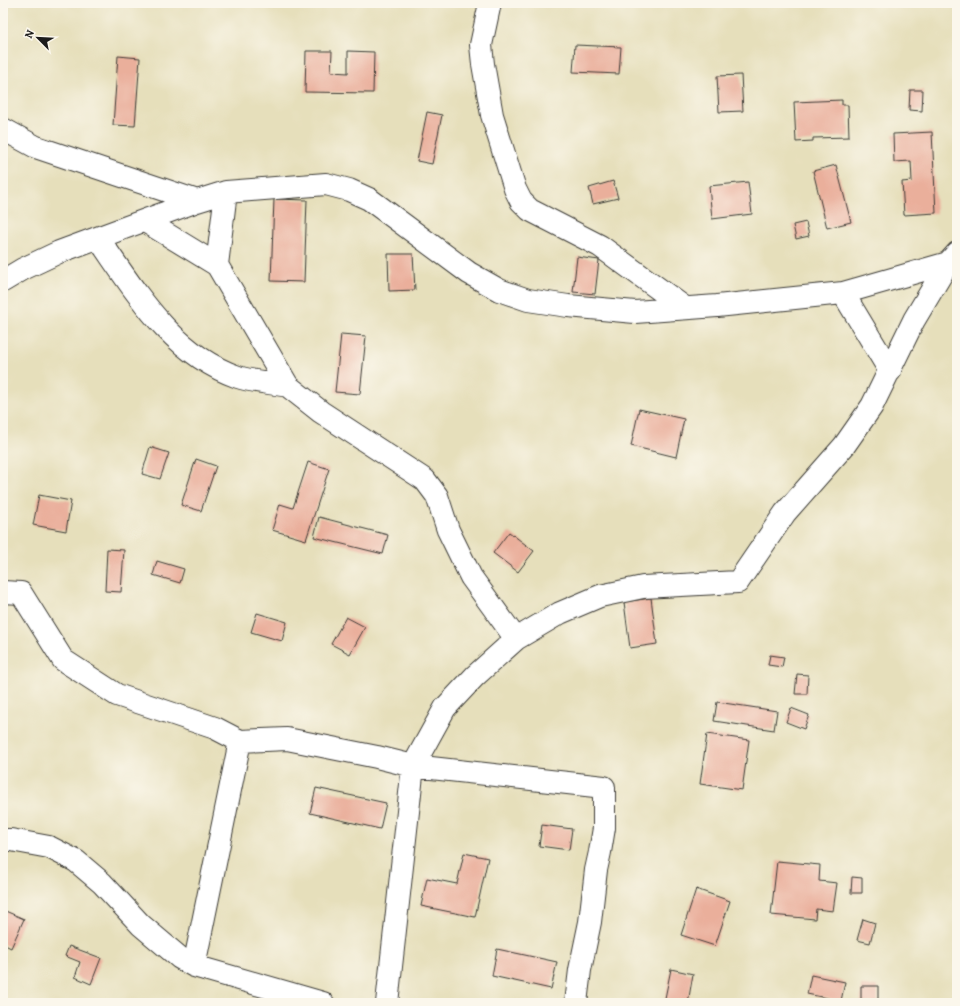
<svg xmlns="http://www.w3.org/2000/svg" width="960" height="1006" viewBox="0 0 960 1006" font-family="Alegreya,serif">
  <rect width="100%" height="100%" fill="#fbf7ec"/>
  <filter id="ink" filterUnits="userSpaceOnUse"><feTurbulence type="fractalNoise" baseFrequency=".025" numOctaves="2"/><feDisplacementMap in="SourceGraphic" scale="8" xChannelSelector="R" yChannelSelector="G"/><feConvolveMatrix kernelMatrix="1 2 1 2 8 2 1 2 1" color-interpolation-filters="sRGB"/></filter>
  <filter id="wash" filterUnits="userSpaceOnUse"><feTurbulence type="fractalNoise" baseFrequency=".012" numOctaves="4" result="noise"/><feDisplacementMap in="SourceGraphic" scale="16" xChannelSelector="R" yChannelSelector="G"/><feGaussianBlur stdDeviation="0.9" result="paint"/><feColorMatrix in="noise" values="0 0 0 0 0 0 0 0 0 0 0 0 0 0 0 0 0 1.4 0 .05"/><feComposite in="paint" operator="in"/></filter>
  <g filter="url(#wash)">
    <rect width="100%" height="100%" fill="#e6dfbb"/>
    <g id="blocks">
      <path fill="#eaaf9b" d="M575,45L621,47L619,74L573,72Z
        M306,51H332L331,72L348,73V51L374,52L373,93L305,92Z
        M118,56L140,58L135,126L113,125Z
        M741,75L743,111L719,112L717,76Z
        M910,90H923L922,111L909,110Z
        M842,100V105H848L849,137L813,138V141L796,142L794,102Z
        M427,112L442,115L432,164L417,161Z
        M932,132L936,213L904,215L902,182L912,181L911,161L894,162L893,134Z
        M836,165L851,222L827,228L813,171Z
        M613,181L618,198L593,204L589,188Z
        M748,182L752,214L712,219L709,186Z
        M274,199L307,200L304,282L271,281Z
        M806,222L809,236L796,239L793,225Z
        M388,254H413L415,290L389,291Z
        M577,257L599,260L595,294L573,292Z
        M341,334L366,336L360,394L335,392Z
        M639,409L684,419L676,457L631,446Z
        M955,433H957V448H956Z
        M150,447L169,453L160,479L142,474Z
        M196,459L216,466L201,511L181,505Z
        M308,462L329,469L306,540L272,530L280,504L293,508Z
        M39,495L71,501L66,531L33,525Z
        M319,517L388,535L383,554L314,537Z
        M509,532L534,551L518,572L493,553Z
        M107,549L124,550L121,592L105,591Z
        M157,561L184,569L180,583L153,575Z
        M651,598L657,644L630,648L624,602Z
        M257,613L287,622L282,641L251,632Z
        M346,617L365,627L350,654L331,644Z
        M770,655L784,657L782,667L768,665Z
        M797,674L808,675L807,694H795Z
        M717,702L777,711L774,730L714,721Z
        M791,708L809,715L804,729L786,722Z
        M707,734L749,740L742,790L700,784Z
        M316,788L386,803L380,829L310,813Z
        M542,825L572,829L569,850L539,846Z
        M464,853L488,858L475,917L421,906L427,878L457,884Z
        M777,861L820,865L819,881L837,883L833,911L816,909L815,919L771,915Z
        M852,877L862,878V893H851Z
        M696,889L730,901L715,946L681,935Z
        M3,910L24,919L11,948L3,944Z
        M863,919L875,923L870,943L857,940Z
        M69,946L101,958L91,984L75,977L80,962L65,956Z
        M497,949L557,962L551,989L492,976Z
        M671,969L693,974L688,1003H664Z
        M811,975L845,982L841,1001L807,994Z
        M861,986H878V1003H861Z"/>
    </g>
  </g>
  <g filter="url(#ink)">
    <use href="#blocks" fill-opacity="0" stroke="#3a3934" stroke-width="1"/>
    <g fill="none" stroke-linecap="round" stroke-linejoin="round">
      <g stroke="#3a3934" stroke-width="24">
        <path id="minor" d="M490,3L481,45L483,64L492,115L515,189L521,201L530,210L600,246L685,308
          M3,129L36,147L197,201
          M145,221L217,265L288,386L321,412L425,480L437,496L448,530L471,577L516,639
          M98,238C136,292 172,354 238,377C253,382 273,383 288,386
          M217,265L226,192
          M3,281L23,269L59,252L197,201L226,192L326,184L349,190L369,199L469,273L499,290L528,300L568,306L635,312L717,306L843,293L948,263L956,262
          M843,293L890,371
          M3,592L21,593L63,660L117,695L215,728L240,741L287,739L377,757L413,766L604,787V828L600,852L596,870L590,922L580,970L576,1003
          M3,840H11L49,847L76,861L102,883L141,925L180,958L194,966L323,1003
          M194,966L240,741
          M387,1003L413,766L445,708L475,676L516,639L560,613L600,596L643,587L738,582L785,513L844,446L872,406L914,320L948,263L957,253"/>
      </g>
      <use href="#minor" stroke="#fff" stroke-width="22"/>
    </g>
  </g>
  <rect width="960" height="1006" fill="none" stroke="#fbf7ec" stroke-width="16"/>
  <g transform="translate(38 38) rotate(294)" stroke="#fbf7ec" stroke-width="3" paint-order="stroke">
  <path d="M0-3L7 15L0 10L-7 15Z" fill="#1c1c1c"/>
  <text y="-6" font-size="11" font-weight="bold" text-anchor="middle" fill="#1c1c1c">N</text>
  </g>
</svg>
